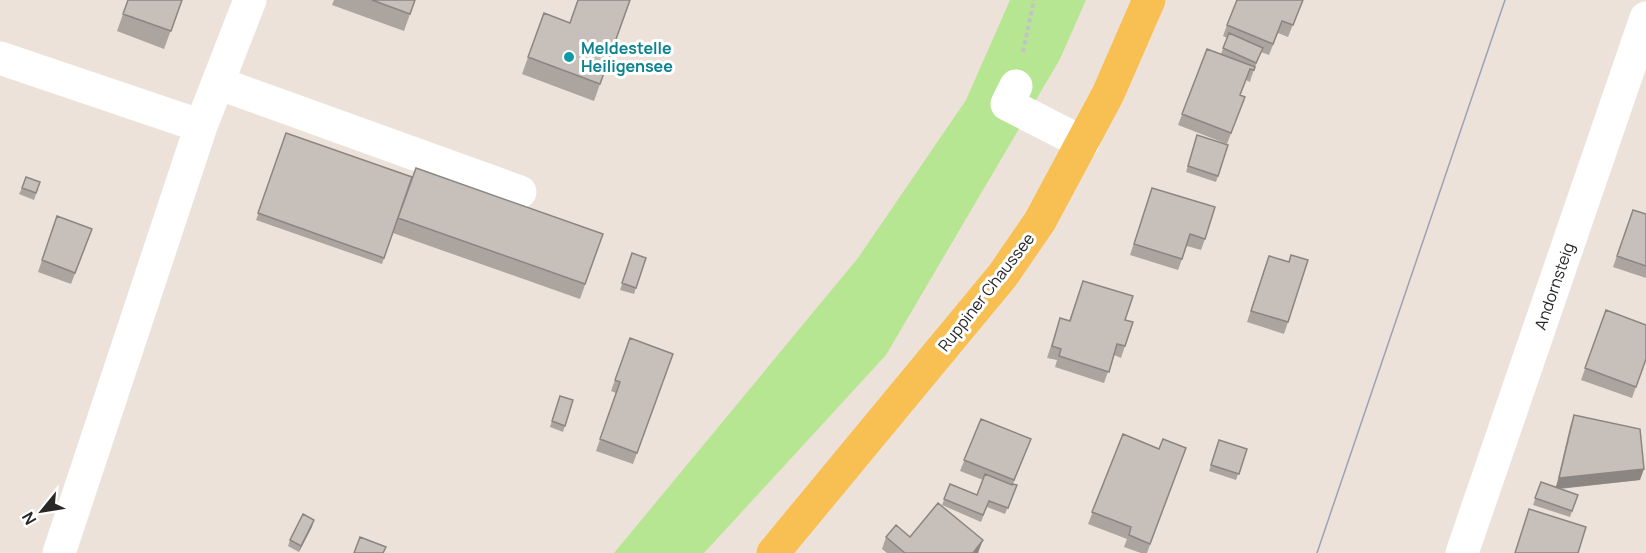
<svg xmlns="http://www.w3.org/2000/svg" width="1646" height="553" viewBox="0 0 1646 553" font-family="Manrope,sans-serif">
  <rect width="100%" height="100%" fill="#ece2d9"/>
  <path fill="#b7e692" d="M1010,0H1086L1060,59L886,355L704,553H614L858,258L966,100Z"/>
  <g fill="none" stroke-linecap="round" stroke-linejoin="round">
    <path stroke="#c3c3c3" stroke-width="4" stroke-dasharray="4.5 3" stroke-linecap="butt" d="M1023,52L1034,0"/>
    <path stroke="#fff" stroke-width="33" d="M0,58L201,126L250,0
      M218,83L520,192
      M1016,86L1007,104L1083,143
      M59,553L201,126
      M1462,553L1646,18"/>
    <path stroke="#f8bf52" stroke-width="33" d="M773,553L1003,275L1040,221L1108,94L1149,0"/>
    <path stroke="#9ca2b4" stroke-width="1.5" d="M1317,553L1505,0"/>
  </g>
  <path fill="#aba49f" d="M128,0H182L164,49L117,31Z
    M334,0H415L404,31L332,5Z
    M630,0L594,101L522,74L544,13L570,23Z
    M1303,0L1288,37L1278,33L1269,55L1261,52L1251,78L1250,82L1246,80L1240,95L1245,97L1227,144L1178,125L1207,49L1221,54L1227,38L1223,36L1227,25Z
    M286,133L412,177L603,234L580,299L393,233L382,264L256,220Z
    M1197,135L1228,145L1216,182L1186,172Z
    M40,182L34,200L19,194L22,188Z
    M1152,188L1205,239L1201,250L1187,246L1178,270L1130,255Z
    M1633,210L1646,214V278L1613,267Z
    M57,216L92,229L71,284L38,272Z
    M632,253L646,258L634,294L620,290Z
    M1265,267L1288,322L1284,334L1247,322Z
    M1083,281L1125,320V346L1121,358L1114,355L1104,383L1055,367L1057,360L1047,358L1060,318L1069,321Z
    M1606,310L1646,359L1632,398L1581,380Z
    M630,338L673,354L633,464L596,451L616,393L611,391Z
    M560,396L573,400L563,432L550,427Z
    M1574,415L1640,480L1560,489L1578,495L1570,517L1533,505L1541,482L1556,487L1570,427Z
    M981,419L1031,439L1013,484L1017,485L1005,514L987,507L981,522L942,505L950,484L977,495L983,480L960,471Z
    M1123,434L1159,449L1186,448L1147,553H1141L1124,547L1127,539L1088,524Z
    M1219,440L1247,449L1236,480L1209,471Z
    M314,520L299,552L288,546L290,540Z
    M886,537H910L979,552L978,553H887L882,549Z"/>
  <path fill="#8b8682" d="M1644,469L1640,480L1555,489L1559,478Z
    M314,520L312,527L299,552L301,546Z
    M983,540L978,553H973Z"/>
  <path fill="#c7bfb9" stroke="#8b8682" stroke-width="1.5" d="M128,0H182L171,31L123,14Z
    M372,0H415L410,14Z
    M578,0H630L600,84L528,57L544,13L570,23Z
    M1237,0H1303L1293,25L1282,21L1273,44L1227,25Z
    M1229,33L1263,48L1256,63L1223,48Z
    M1207,49L1255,67L1254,70L1250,69L1240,95L1245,97L1231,133L1182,114Z
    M286,133L412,177L384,258L258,213Z
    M1197,135L1228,145L1218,176L1188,166Z
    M416,168L603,234L585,284L398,218Z
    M26,177L40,182L36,193L22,188Z
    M1152,188L1215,207L1205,239L1190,234L1182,259L1134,244Z
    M1633,210L1646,214V266L1617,256Z
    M57,216L92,229L75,273L42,260Z
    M632,253L646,258L636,288L622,283Z
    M1291,255L1308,260L1288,322L1251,311L1269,256L1289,262Z
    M1083,281L1133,296L1125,320L1133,322L1125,346L1117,344L1109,372L1059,356L1061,349L1052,346L1060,318L1070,321Z
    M1606,310L1646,325V359L1636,387L1585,368Z
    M630,338L673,354L637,453L600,439L620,382L615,380Z
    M560,396L573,400L565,426L552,421Z
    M1574,415L1640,429L1644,469L1559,478Z
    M981,419L1031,439L1014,480L964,460Z
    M1123,434L1159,449L1163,439L1186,448L1150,544L1129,535L1131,527L1092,512Z
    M1219,440L1247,449L1239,474L1211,465Z
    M985,474L1012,485V484L1017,485L1008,508L989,501L983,515L944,499L950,484L977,495Z
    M1541,482L1578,495L1572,511L1535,498Z
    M938,503L983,540L973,553H905L886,537L896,525L910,537Z
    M1529,509L1586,527L1578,553H1515Z
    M303,514L314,520L301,546L290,540Z
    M360,537L386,547L383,553H354Z"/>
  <circle fill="#0f9aa8" stroke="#fff" stroke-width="2" cx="569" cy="57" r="6"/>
  <g text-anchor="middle" stroke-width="6" stroke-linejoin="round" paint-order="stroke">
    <g font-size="16" font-weight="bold" fill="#0d838f" stroke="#fff" text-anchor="start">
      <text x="581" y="54">Meldestelle<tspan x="581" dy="18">Heiligensee</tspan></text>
    </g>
    <g font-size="16" fill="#282828" stroke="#fff">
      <text transform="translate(1554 286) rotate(-71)" y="6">Andornsteig</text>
      <text transform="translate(986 292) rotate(-52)" y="6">Ruppiner Chaussee</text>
    </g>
  </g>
  <g transform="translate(42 511) rotate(240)" stroke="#ffffff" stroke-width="4.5" paint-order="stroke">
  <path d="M0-4.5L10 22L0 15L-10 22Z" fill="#282828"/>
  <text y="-9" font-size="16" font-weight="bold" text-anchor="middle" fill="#282828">N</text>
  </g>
</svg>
